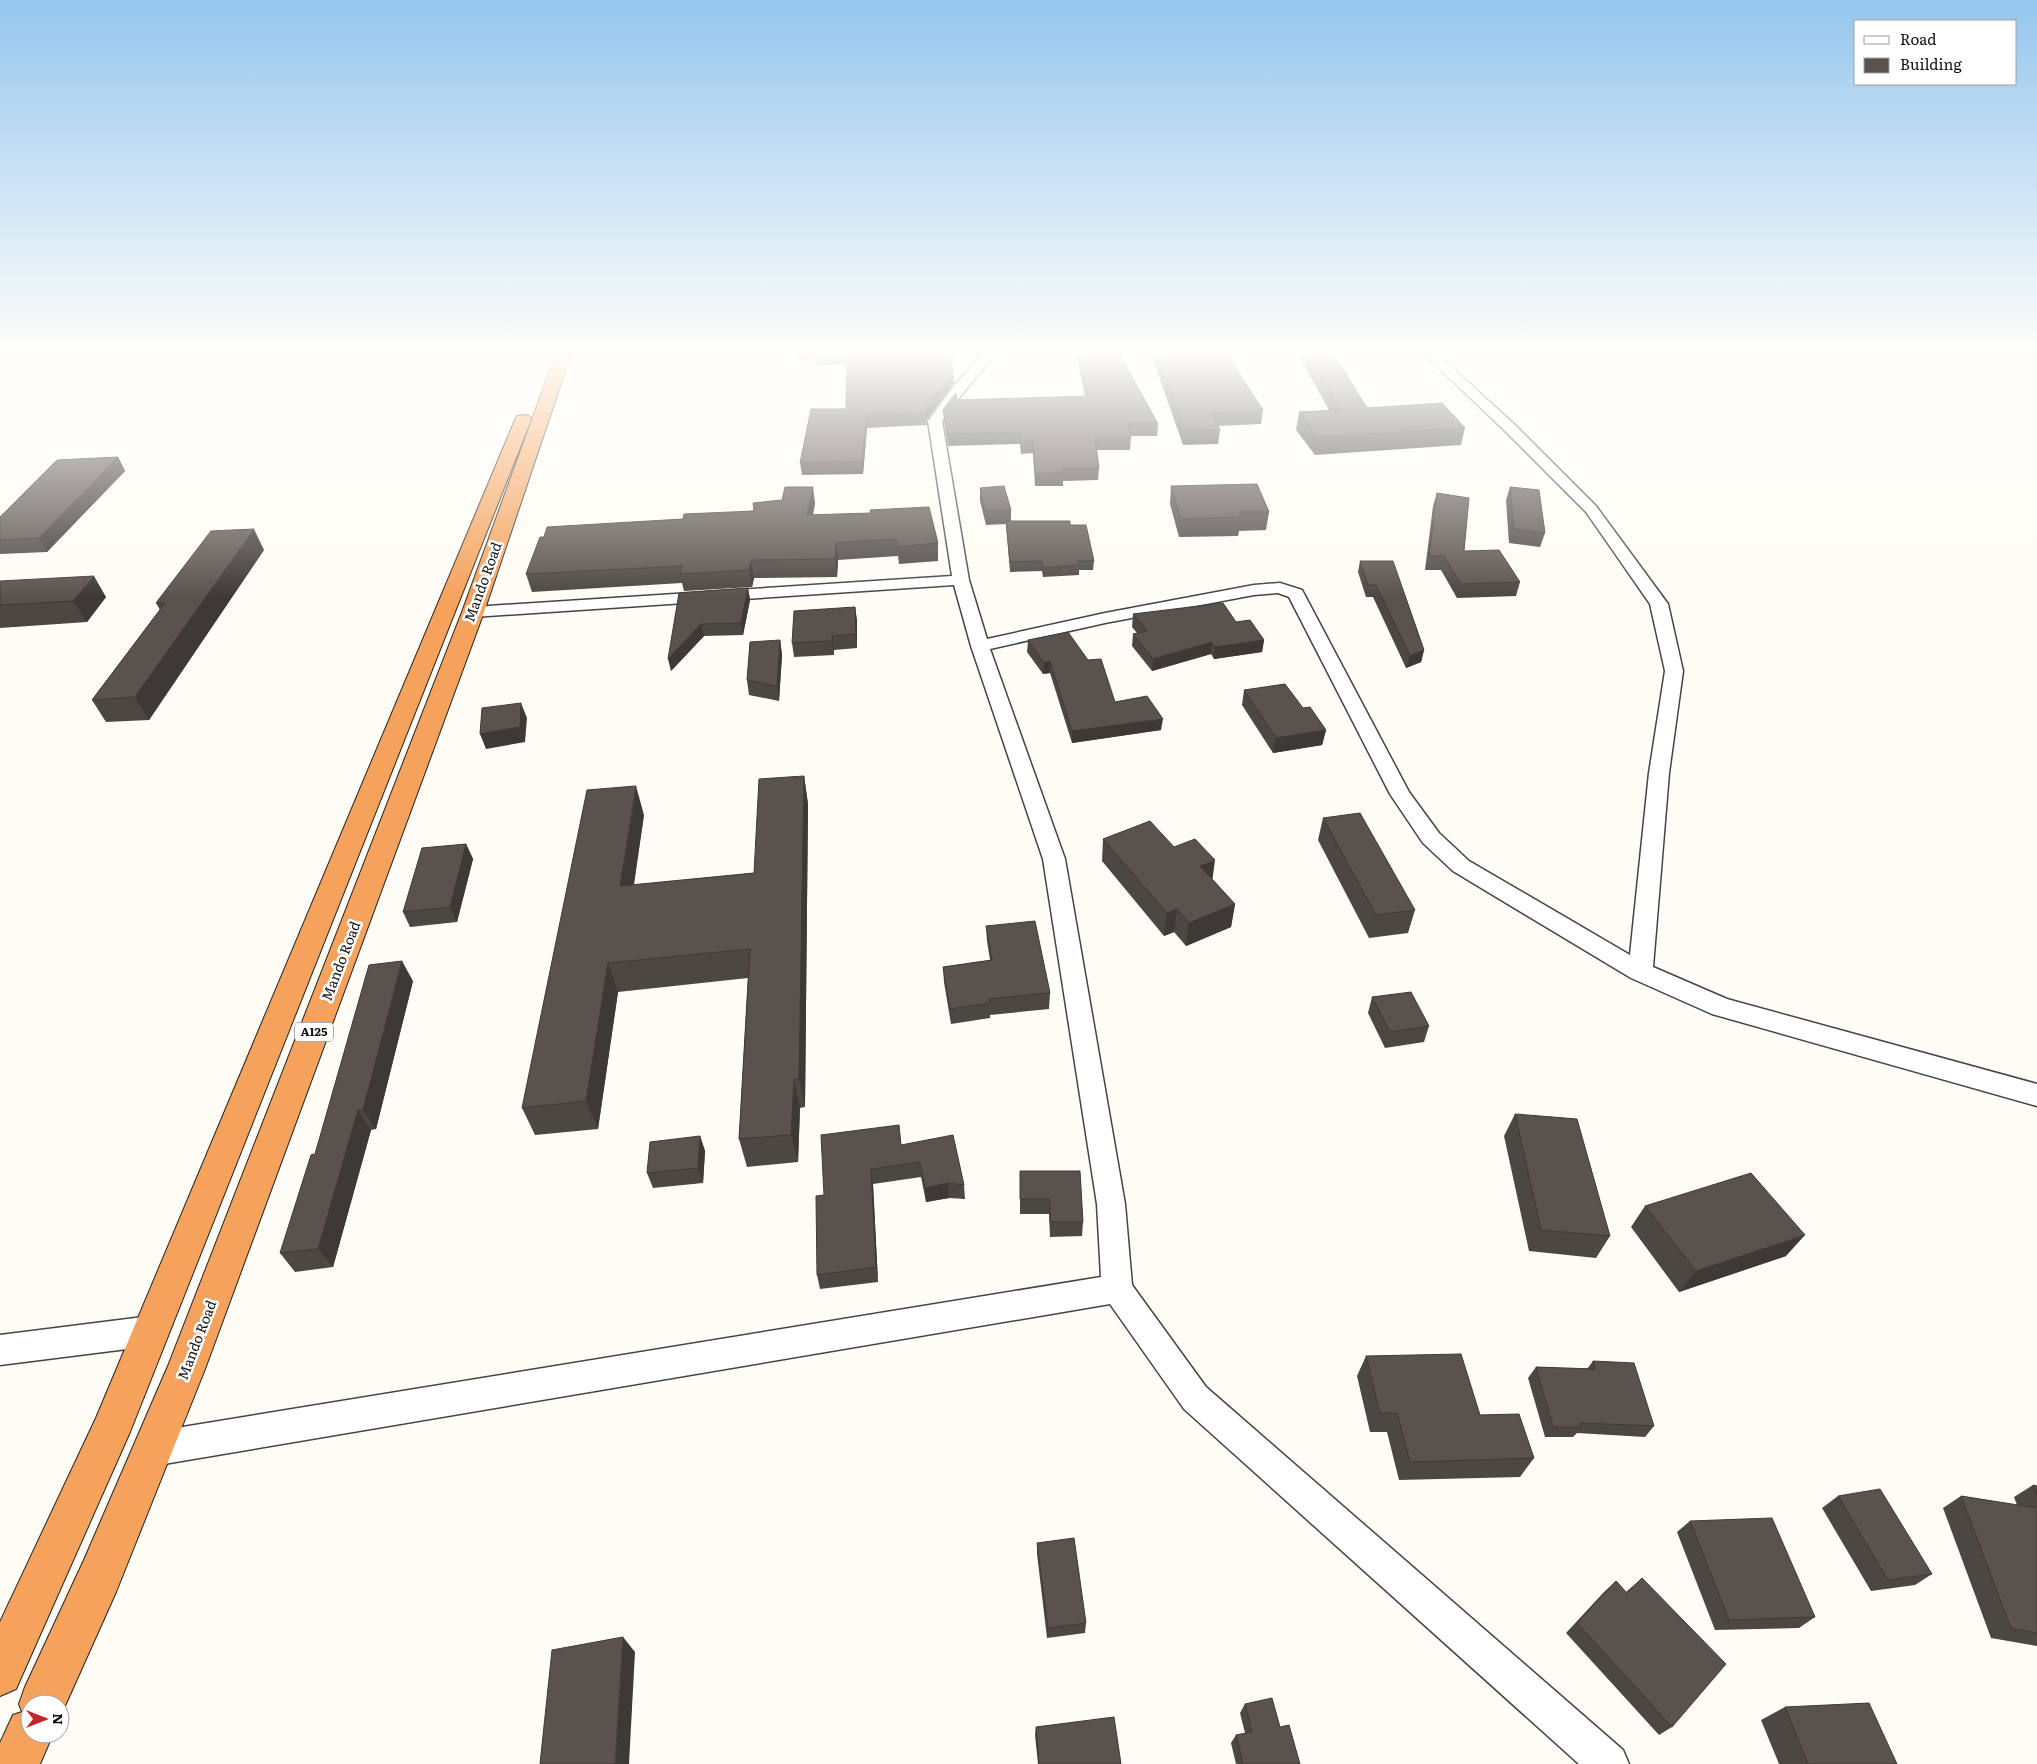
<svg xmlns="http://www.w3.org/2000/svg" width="2037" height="1764" viewBox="0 0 2037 1764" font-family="Literata,serif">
  <rect width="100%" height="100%" fill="#fffdf5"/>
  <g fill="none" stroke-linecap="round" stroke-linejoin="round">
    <g stroke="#444" stroke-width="3">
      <path id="street" d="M985,351H998L963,393L942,421L969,580L987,639L1105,613L1254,585L1280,583L1302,590L1409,792L1439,833L1469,861L1630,955L1649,773L1665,671L1650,604L1586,512L1504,430L1421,351H1434L1514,424L1596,506L1668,604L1683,671L1669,773L1653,967L1727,999L2037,1084V1106L1712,1014L1631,978L1453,871L1423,843L1390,794L1289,597L1278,593L1254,595L1105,623L990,649L1065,859L1125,1204L1132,1285L1206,1387L1623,1750L1629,1764H1579L1184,1409L1110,1304L152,1466L140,1461L135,1449L140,1437L152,1432L1101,1277L1097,1204L1043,859L971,646L954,585L473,617L467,616L464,612L467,608L473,607L952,576L928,421L953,387Z
        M151,1316L162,1320L167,1331L162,1342L151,1346L0,1365V1335Z"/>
    </g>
    <g stroke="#222" stroke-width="2">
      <path id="highway" d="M557,351H572L484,612L205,1369L116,1592L60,1717V1704H30V1734H53L40,1764H0V1743L13,1715L22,1712L19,1704L25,1687L84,1560L168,1366L462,612Z
        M523,415L529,416L531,420L130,1432L16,1689L0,1696V1622L96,1418L515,420L517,416Z"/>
    </g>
    <use href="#street" fill="#fff" fill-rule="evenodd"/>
    <use href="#highway" fill="#f5a25d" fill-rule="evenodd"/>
  </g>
  <path fill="#4d4742" d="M797,351H954V358H951L954,383L926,420L927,425L867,428L863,474L802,475L800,463L846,409L847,364L817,366V359L798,360Z
    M1007,351H1118L1158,424L1157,436H1131L1130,450H1096L1099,468L1098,480L1063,481V486H1035L1033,453L1021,454L1020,444L948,446L944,421L943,410L957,400L1085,396L1075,351L1008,354Z
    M1150,351H1229L1240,375L1263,410L1261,424L1218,426L1220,430L1218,444L1183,445Z
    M1296,351H1332L1367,408L1465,428L1461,445L1315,455L1296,430L1299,412L1329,410Z
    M118,457L125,471L47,552L0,554V517Z
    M1171,486L1269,512L1266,530L1239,531L1238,536L1179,537L1170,504Z
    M1510,487L1545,533L1540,547L1509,543L1506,500Z
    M980,488L1011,510V521L1070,525L1094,561L1093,570H1079V575L1043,577L1042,571L1010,572L1006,524L986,525L980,501Z
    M1437,493L1464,551L1520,582L1516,596L1457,598L1441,570H1425L1433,506Z
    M815,503L813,515L938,543V561L899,564L898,556L838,560L837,577L754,578L752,587L684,591L682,583L532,592L526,574L683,519Z
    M264,550L149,720L106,722L92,700L160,610L156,603Z
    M1360,561L1424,650L1421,662L1406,668L1373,597H1366L1358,572Z
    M0,581L106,597L87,622L0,628Z
    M748,588L750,600L743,635L704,636L671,671L679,593Z
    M855,607L857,621V648L834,650V655L794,657L792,643Z
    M1133,614L1236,622L1264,640L1262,652L1214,659L1211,654L1152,671L1132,646L1133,634L1137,633L1132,627Z
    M780,640L782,655L779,701L749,695L747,680Z
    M1028,640L1115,702L1161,730L1072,743L1050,673L1043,674L1027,652Z
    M1244,690L1303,708L1326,730L1322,745L1273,753L1242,705Z
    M804,776L808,804L805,1107L800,1108L798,1162L747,1167L739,1139L748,978L618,992L598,1129L535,1135L522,1108L644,815L634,885L754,873Z
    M1323,818L1415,910L1408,933L1369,938L1318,840Z
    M1103,839L1174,847L1212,879L1235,904L1231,927L1186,946L1174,932L1164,936L1102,861Z
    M466,844L473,859L457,922L410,927L403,912Z
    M986,926L1050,993L1049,1009L990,1015V1018L951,1024L944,982L943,967L990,960L987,941Z
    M413,981L376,1129L371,1130L333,1267L295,1272L280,1253L315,1154Z
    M1372,997L1429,1026L1424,1042L1385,1048L1368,1013Z
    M1515,1114L1610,1236L1596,1258L1529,1251L1504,1136Z
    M700,1136L705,1151L703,1183L653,1188L647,1173Z
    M901,1145L964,1185L965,1199L949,1198L926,1202L921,1177L873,1184L878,1282L820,1289L817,1275L824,1195Z
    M1020,1171L1083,1222L1082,1236L1050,1237L1049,1214H1020Z
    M1645,1206L1786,1256L1679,1292L1631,1227Z
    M1366,1356L1480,1415L1534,1458L1520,1477L1399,1480L1387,1432H1370L1357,1376Z
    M1593,1361L1654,1426L1645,1437L1577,1433L1573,1437H1545L1528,1378L1536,1367L1587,1369Z
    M2033,1485L2037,1486V1646L1991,1638L1943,1508L1961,1496L2017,1505L2014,1497Z
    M1838,1496L1932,1574L1915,1585L1871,1591L1822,1508Z
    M1690,1521L1815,1617L1799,1628L1715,1630L1677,1532Z
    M1037,1543L1086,1623L1085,1633L1047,1638L1037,1554Z
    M1642,1578L1672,1727L1659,1735L1566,1633L1604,1592L1616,1581L1626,1592Z
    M1245,1704L1280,1727L1300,1764H1236L1231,1743L1236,1735L1245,1733L1240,1713Z
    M1785,1707L1897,1764H1779L1761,1720Z
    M1036,1727L1121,1764H1038L1035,1735Z"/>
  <path fill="#3f3936" d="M953,372L954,383L926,420V408Z
    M866,416L867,428L863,474L862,461Z
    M118,457L125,471L47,552L39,538Z
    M813,487L815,503L809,532L807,515Z
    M254,529L264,550L149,720L135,697Z
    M836,543L838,560L837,577L835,559Z
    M751,560L754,578L752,587L749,570Z
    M94,576L106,597L87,622L73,601Z
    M748,588L750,600L743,635L741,623Z
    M855,607L857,621V648L856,634Z
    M701,624L704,636L671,671L668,659Z
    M832,636L834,650V655L832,641Z
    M780,640L782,655L779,701L777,686Z
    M1264,640L1262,652L1214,659L1215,647Z
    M1212,642L1211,654L1152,671L1153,659Z
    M1424,650L1421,662L1406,668L1410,656Z
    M1050,661V673L1043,674L1044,663Z
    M521,703L527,718L525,742L486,749L480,734Z
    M1163,719L1161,730L1072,743V731Z
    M1326,730L1322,745L1273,753L1276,738Z
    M804,776L808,804L805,1107L799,1079Z
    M636,786L644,815L629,914L620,886Z
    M466,844L473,859L457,922L450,907Z
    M1215,860L1212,883L1200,866Z
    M1235,904L1231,927L1186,946L1189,923Z
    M1177,909L1174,932L1164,936L1167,913Z
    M402,961L413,981L376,1129L363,1110Z
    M608,963L618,992L598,1129L586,1101Z
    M794,1080L800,1108L798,1162L791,1135Z
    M358,1110L371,1130L333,1267L318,1249Z
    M700,1136L705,1151L703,1183L698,1168Z
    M871,1169L873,1184L878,1282L876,1267Z
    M948,1183L949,1198L926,1202L925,1188Z
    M1805,1235L1786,1256L1679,1292L1696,1271Z
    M623,1637L635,1652L629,1764H615Z"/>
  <path fill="#5a524d" stroke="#3f3936" d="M816,351H950L953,372L926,408V413L866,416L862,461L800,463L811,409H846L847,353L816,355Z
    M1077,351H1118L1158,424H1128L1131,438H1095L1099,468H1063V473L1035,474L1033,441L1021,442L1020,432L948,434L943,410L956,393L957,400L1088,396Z
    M1156,351H1229L1240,375L1263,410L1213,413L1220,430L1185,431Z
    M1308,351H1332L1367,408L1442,403L1465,428L1318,437L1299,412L1341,410Z
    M118,457L39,538L0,540V517L57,460Z
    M1257,484L1269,512H1239L1241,517L1181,519L1171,486Z
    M1004,486L1011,510L985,511L980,488Z
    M785,487H813L807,515L871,513L870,510L929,507L938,543L898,547L896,539L836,543L835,559L751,560L749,570L680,574L682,566L526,574L540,537H544L547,527L683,519L684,514L754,511L753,503L782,500Z
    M1510,487L1539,490L1545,533L1514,529Z
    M1437,493L1469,498L1464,551L1499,550L1520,582L1461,584L1444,556H1429Z
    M1006,521H1070V525H1086L1094,561H1078L1079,565L1043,568L1042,561L1010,562Z
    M254,529L135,697L92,700L165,603H156L211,531Z
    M1360,561H1393L1424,650L1410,656L1376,585H1368Z
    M94,576L73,601L0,605V581Z
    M748,588L741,623L701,624L668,659L679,593Z
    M1223,603L1236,622L1250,620L1264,640L1215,647L1212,642L1153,659L1133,634L1147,631L1133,614Z
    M855,607L856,634L832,636V641L792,643L794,611Z
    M1068,632L1088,660L1101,659L1115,702L1147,696L1163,719L1072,731L1050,661L1044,663L1028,640Z
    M780,640L777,686L747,680L750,642Z
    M1285,684L1303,708L1310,707L1326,730L1276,738L1244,690Z
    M521,703L520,727L480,734L482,708Z
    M804,776L799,1079L794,1080L791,1135L739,1139L750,949L608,963L586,1101L522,1108L587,790L636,786L620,886L754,873L759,779Z
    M1360,813L1415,910L1376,915L1323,818Z
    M1150,821L1174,847L1195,839L1215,860L1200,866L1235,904L1189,923L1177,909L1167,913L1103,839Z
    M466,844L450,907L403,912L422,848Z
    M1035,921L1050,993L989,999L990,1003L950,1009L943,967L992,960L986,926Z
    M402,961L363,1110H358L318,1249L280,1253L311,1155L315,1154L369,965Z
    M1411,992L1429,1026L1390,1032L1372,997Z
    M1515,1114L1577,1119L1610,1236L1541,1230Z
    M899,1125L901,1145L953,1135L964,1185L948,1183L925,1188L920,1162L871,1169L876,1267L817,1275L816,1196L824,1195L821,1135Z
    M700,1136L698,1168L647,1173L650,1142Z
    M1020,1171H1080L1083,1222H1050V1199H1020Z
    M1751,1173L1805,1235L1696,1271L1645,1206Z
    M1461,1354L1480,1415L1519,1414L1534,1458L1410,1462L1397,1413H1380L1366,1356Z
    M1593,1361L1634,1363L1654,1426L1580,1423L1581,1427H1553L1536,1367L1595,1369Z
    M2033,1485L2037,1486V1495Z
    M1880,1489L1932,1574L1888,1580L1838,1496Z
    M1961,1496L2037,1508V1633L2011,1628Z
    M1772,1518L1815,1617L1729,1620L1690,1521Z
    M1074,1538L1086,1623L1048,1628L1037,1543Z
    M1642,1578L1726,1664L1672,1727L1577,1623L1616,1581L1627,1593Z
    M623,1637L615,1764H540L552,1650Z
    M1272,1698L1280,1727L1289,1725L1300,1764H1243L1236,1735L1252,1732L1245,1704Z
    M1869,1703L1897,1764H1808L1785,1707Z
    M1114,1717L1121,1764H1039L1036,1727Z"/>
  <linearGradient id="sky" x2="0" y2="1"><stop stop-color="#95c6ee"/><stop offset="0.59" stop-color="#fffefa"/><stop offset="1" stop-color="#fffefa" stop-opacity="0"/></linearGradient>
  <rect width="2037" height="598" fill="url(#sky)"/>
  <g text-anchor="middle" stroke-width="5" stroke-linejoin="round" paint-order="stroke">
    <rect fill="#fff" stroke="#585858" stroke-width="1" x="295" y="1022.5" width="38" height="19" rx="4"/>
    <g font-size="12" font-weight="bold" fill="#111">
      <text x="314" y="1036">A125</text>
    </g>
    <g font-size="14" fill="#111" stroke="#fff">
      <text transform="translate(483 582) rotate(-70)" y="5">Mando Road</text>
      <text transform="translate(341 961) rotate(-69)" y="5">Mando Road</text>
      <text transform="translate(197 1340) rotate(-69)" y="5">Mando Road</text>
    </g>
  </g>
  <rect x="1854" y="20" width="162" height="65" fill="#ffffff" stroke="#a0a0a0"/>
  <rect x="1864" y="36" width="25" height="8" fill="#ffffff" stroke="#a0a0a0"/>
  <text x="1900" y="45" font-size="15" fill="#111111">Road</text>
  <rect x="1864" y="58" width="25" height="15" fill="#5a524d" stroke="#a0a0a0"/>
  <text x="1900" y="70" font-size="15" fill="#111111">Building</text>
  <g transform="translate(45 1719) rotate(90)"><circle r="24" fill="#ffffff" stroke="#a0a0a0"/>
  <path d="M0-4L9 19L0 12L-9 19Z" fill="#c4262e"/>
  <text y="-8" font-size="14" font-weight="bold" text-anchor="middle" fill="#111111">N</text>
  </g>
</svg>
